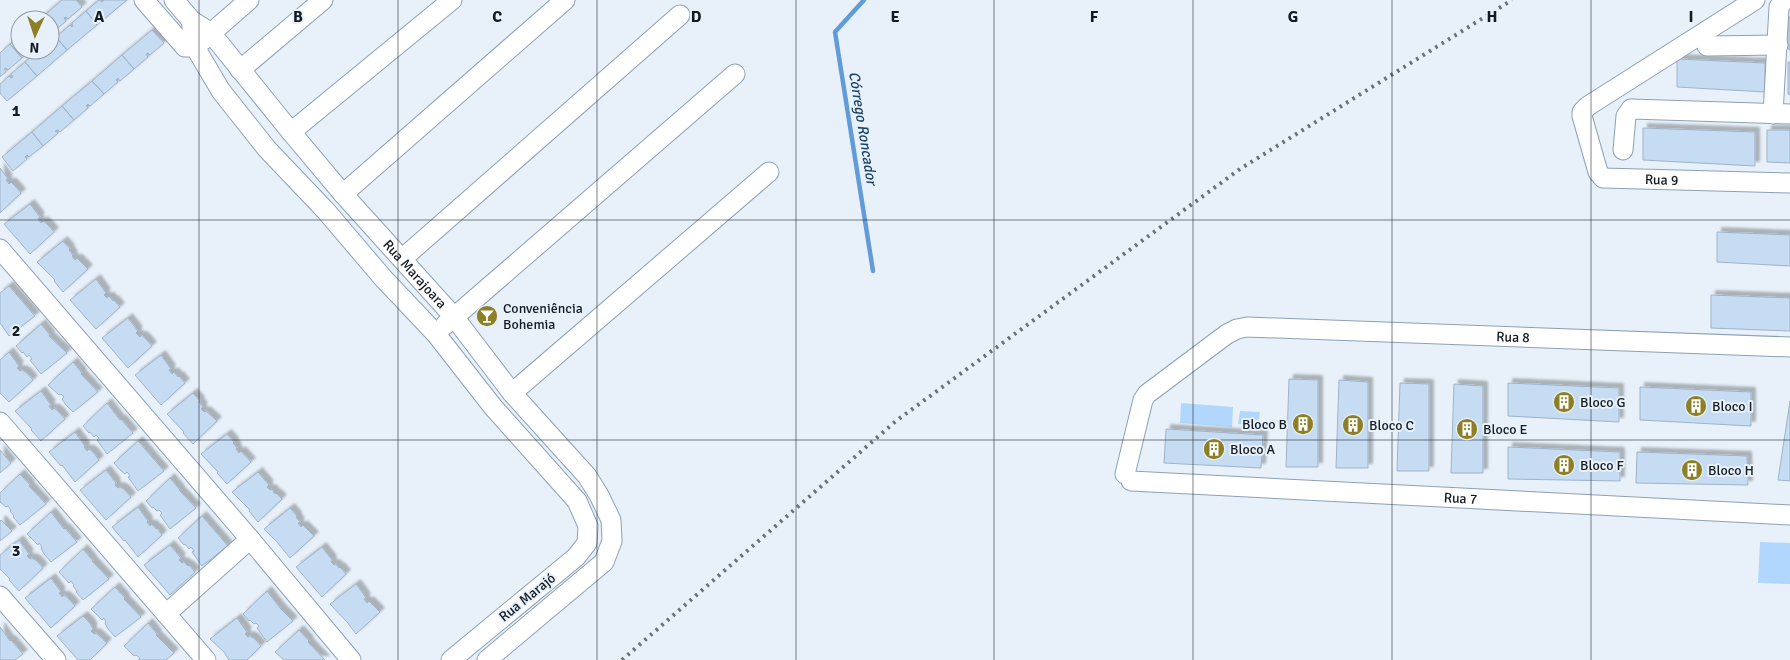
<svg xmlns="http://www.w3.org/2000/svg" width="1790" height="660" viewBox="0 0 1790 660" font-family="Signika,sans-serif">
  <defs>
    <filter id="shadow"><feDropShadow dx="4.5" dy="-4.5" stdDeviation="1" flood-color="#0004"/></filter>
  </defs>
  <rect width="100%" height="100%" fill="#e8f1fa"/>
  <path fill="#b2d7fe" d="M1181,403L1233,407L1232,427L1180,423Z
    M1240,411L1260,412L1258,426L1238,424Z
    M1760,542L1790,543V584L1758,583Z"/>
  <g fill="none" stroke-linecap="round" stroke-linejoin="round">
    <path stroke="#619cd8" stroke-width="4.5" d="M864,0L835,32L873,271"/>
  </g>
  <path fill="#c6dcf2" stroke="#9eb3c9" filter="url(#shadow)" d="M62,0H76L82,7L68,19L66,17L64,18L66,21L52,33L50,30V20L40,19Z
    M99,0L102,2L104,0H127L97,25L86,11Z
    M86,11L97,25L67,50L56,37L70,25L72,27L73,26L72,23Z
    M1788,17H1790V50L1788,49Z
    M152,30L164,43L150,55L148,53L146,54L148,57L134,69L122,55Z
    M20,36V50H31L22,58L10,44Z
    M56,37L67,50L37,76L25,62L39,50L42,53L43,50H50V41Z
    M10,44L22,58L8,70L6,68L4,69L6,72L0,77V53Z
    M122,55L134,69L120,81L118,78L116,80L118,82L104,94L92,81Z
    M1677,59L1765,63V92L1677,87Z
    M25,62L37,76L7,101L0,93V84L9,76L11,78L13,77L11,74Z
    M1788,62H1790V95L1788,94Z
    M92,81L104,94L90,106L88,104L86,106L88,108L74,120L62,106Z
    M62,106L74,120L60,132L58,130L55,131L58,133L43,146L32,132Z
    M1643,128L1755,132V166L1643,160Z
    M1767,130H1790V163L1767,162Z
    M32,132L43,146L29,157L27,155L25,157L27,159L13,171L2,157Z
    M0,168L8,179L6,180L9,184L11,182L15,186L21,193L0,213Z
    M30,204L40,217L38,219L41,223L43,221L48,225L54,232L30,254L4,224Z
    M1717,232L1790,235V266L1717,262Z
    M63,241L70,249L69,250L73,255L72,256L75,260L77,258L88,269L63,292L54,281L55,280L37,262Z
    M96,279L106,293L104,295L107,298L109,296L113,301L114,300L120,307L96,329L70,300Z
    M9,286L35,316L9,336L0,323V293Z
    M1711,295L1790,298V331L1711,328Z
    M128,318L138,331L136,333L140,337L141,335L146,339L152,346L128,368L102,338Z
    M41,324L50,335L49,336L67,353L41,374L30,360L32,359L29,355L27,357L23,352L22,353L16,346Z
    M9,352L19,366L17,368L20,371L22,370L27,373L33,380L9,402L0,393V360Z
    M161,355L171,369L169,370L172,374L174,372L178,377L179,376L185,383L161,405L135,375Z
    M73,362L82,373L81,374L98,392L73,412L66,405L62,399L64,397L61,394L59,395L48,385Z
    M1289,379L1318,380V467H1286Z
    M1339,380L1368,382V468H1336Z
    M1400,383L1429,384V471H1397Z
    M1508,383L1619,388V422L1508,416Z
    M1454,384L1483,386V473H1451Z
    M1640,387L1751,392V426L1640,420Z
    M41,391L51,405L49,406L52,410L54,408L59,412L65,419L41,441L31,430L32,429L15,411Z
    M193,393L200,401L199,402L203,407L201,409L204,412L206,411L217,421L193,444L183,433L184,432L167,414Z
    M1790,401V481L1778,480Z
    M107,403L120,420L121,419L133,433L107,454L97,440L99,438L96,435L94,437L90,432L89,433L83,426Z
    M1166,429L1263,435L1261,468L1164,463Z
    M75,432L85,446L84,447L87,451L89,449L94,453L99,460L75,482L62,465L61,466L49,452Z
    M227,434L234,442L233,443L237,448L236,449L239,453L241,451L251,462L227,484L217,473L218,472L201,454Z
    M138,441L164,471L138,491L128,477L130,476L127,472L125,474L120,470L114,463Z
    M1508,447L1620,452V481L1508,479Z
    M0,450L11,463L0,473Z
    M1637,452L1747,456L1748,485L1636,483Z
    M106,470L116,483L115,485L118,488L120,487L125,490L131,497L106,520L80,490Z
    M258,472L269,485L267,487L270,490L272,489L275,494L276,493L282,499L258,522L249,511L250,510L232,492Z
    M20,474L30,485L29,486L46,504L20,525L13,517L14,516L10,511L11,510L8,506L6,507L0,502V493Z
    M170,478L180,490H179L196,508L170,529L160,515L162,513L159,510L157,511L153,507L152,508L146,501Z
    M138,507L148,521L147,522L150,526L152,524L156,529L157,528L162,535L138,557L125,540L124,541L112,527Z
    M290,508L297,516L296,517L300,522L298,523L301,527L303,525L314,536L290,558L277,542L264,529Z
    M51,512L64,529L65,528L77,542L51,562L44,554L41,548L42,547L39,543L38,545L27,534Z
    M202,516L228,546L202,566L192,552L194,551L191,547L189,549L185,544L184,545L178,538Z
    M1,520L12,531L0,541V521Z
    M19,540L29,554L27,556L30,559L32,558L37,561L43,568L19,591L9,580L10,579L0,569V555Z
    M170,545L181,558L179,560L182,563L184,562L188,566L189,565L195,572L170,595L144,565Z
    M322,547L332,560L331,562L334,565L336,564L339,568L340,567L346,574L322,597L296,567Z
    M83,549L93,561H92L109,579L83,600L76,592L77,591L73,586L74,585L71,581L69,583L59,572Z
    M51,578L61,592L59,593L62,597L64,595L69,599L75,606L51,628L25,598Z
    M356,584L362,592L366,598L364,599L367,603L369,601L380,612L356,634L347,622L330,604Z
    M115,587L125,598L124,599L141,617L115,637L108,629L105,623L106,622L104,618L102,620L91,609Z
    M267,591L280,608L293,621L267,642L257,628L259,626L256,623L254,624L250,620L249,621L243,614Z
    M83,616L90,623L93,629L91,631L94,634L96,633L107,643L90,660H78L57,636Z
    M237,618L247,632L245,634L248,637L250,636L255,639L261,646L247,660H229L224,652L210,639Z
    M148,623L157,634L156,635L174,653L166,660H138L140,658L136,655L134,656L124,646Z
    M0,627L10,641L11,640L23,654L15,660H0Z
    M299,630L309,641L308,642L325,660H284L275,652Z"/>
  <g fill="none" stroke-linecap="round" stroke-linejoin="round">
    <g stroke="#8ca1b6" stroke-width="21">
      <g id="minor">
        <path d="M144,0L185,47H195"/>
        <path id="s1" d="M174,0L191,20L211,33L291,132L343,194L454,317L512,393L587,476L599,495L611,520L612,541L604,562L487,660"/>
        <path id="s2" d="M1755,0L1588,106L1582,112V116L1598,172L1603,178L1790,183"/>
        <path d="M191,20L195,47L221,91L267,149L326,211L383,278L436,334L493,407L577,501L588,526L587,543L576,557L451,660"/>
        <path d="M202,41L249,0"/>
        <path d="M1707,46L1778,45"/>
        <path d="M240,70L323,0"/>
        <path d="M1773,114L1779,7L1784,0"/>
        <path d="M291,132L452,0"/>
        <path d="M1623,150L1626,116L1631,109L1790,114"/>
        <path d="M343,194L565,0"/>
        <path d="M0,249L250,539L351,660"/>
        <path d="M402,259L680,15"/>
        <path d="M445,325L735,74"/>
        <path d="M512,393L769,172"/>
        <path d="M0,422L206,660"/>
        <path id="s3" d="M1125,474L1143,400L1147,394L1227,334L1237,329L1247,327L1790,347"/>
        <path id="s4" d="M1131,481L1790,515"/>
        <path d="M0,596L56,660"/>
        <path d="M166,614L250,539"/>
      </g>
    </g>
    <use href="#minor" stroke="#fff" stroke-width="19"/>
    <path stroke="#687179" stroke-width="4" stroke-dasharray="2.5 5" stroke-linecap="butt" d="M622,660L896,421L1240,169L1512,0"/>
  </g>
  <path fill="none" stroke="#121a22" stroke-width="1" stroke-opacity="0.55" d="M199,0V660M398,0V660M597,0V660M796,0V660M994,0V660M1193,0V660M1392,0V660M1591,0V660M0,220H1790M0,440H1790"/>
  <defs>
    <g id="bar-disc" transform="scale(1.125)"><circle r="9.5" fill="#8d7f26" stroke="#e8f1fa"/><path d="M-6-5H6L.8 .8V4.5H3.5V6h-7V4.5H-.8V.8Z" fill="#fff"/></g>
    <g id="building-disc" transform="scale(1.125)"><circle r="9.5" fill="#8d7f26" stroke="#e8f1fa"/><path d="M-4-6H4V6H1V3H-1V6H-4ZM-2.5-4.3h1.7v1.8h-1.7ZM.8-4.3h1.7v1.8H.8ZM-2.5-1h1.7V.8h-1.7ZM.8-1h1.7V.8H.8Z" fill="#fff"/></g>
  </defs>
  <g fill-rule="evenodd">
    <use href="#bar-disc" x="487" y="316"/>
    <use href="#building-disc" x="1564" y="402"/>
    <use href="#building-disc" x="1696" y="406"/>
    <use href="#building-disc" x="1303" y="424"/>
    <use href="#building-disc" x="1353" y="425"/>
    <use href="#building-disc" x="1467" y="429"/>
    <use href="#building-disc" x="1214" y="449"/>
    <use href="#building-disc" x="1564" y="465"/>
    <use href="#building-disc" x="1692" y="470"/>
  </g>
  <g text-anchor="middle" stroke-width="4" stroke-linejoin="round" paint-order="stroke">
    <g font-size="14" fill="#121a22" stroke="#e8f1fa">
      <text dy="5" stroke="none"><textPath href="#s2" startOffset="335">Rua 9</textPath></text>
      <text dy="5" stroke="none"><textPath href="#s1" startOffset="366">Rua Marajoara</textPath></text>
      <text dy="5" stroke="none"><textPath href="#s3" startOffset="471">Rua 8</textPath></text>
      <text dy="5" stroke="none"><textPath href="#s4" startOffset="330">Rua 7</textPath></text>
      <text transform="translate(527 597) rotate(-39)" y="5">Rua Marajó</text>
    </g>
    <g font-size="14" fill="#121a22" stroke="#e8f1fa" text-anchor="start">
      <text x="503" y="313">Conveniência<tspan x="503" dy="16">Bohemia</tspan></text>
      <text x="1580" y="407">Bloco G</text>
      <text x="1712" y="411">Bloco I</text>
      <text x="1287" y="429" text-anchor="end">Bloco B</text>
      <text x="1369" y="430">Bloco C</text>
      <text x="1483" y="434">Bloco E</text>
      <text x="1230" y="454">Bloco A</text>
      <text x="1580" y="470">Bloco F</text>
      <text x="1708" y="475">Bloco H</text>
    </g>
    <g font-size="15" font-style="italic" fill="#174169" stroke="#e8f1fa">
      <text transform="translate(863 128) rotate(81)" y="5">Córrego Roncador</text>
    </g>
  </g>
  <g font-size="16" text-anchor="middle" font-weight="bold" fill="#121a22" stroke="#e8f1fa" stroke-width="4" stroke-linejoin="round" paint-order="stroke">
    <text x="99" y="22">A</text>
    <text x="298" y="22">B</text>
    <text x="497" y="22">C</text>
    <text x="696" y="22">D</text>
    <text x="895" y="22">E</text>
    <text x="1094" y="22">F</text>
    <text x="1293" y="22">G</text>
    <text x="1492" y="22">H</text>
    <text x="1691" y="22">I</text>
    <text x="16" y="116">1</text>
    <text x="16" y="336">2</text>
    <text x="16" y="556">3</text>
  </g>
  <g transform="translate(35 35) rotate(183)"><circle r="24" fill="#e8f1fa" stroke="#929ba4"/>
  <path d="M0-4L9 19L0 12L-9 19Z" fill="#8d7f26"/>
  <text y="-8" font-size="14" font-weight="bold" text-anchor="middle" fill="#121a22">N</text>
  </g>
</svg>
